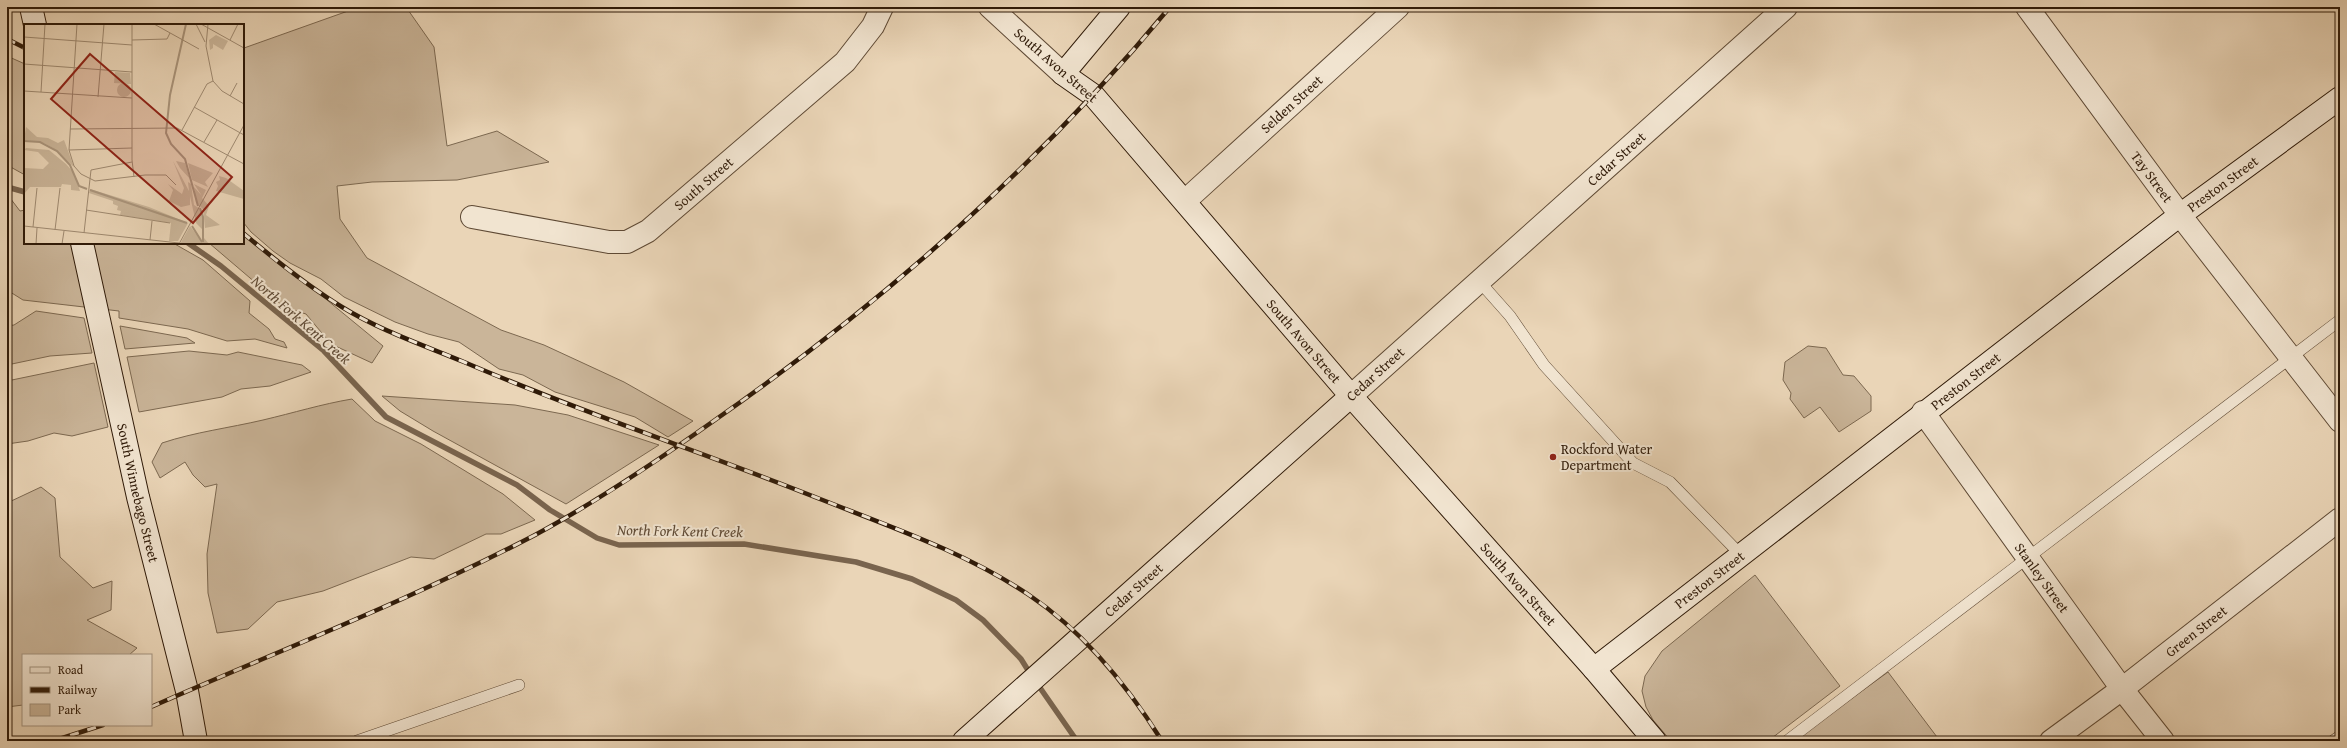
<svg xmlns="http://www.w3.org/2000/svg" width="2347" height="748" viewBox="0 0 2347 748" font-family="'Gentium Book Plus',serif">
  <rect width="100%" height="100%" fill="#ead5b7"/>
  <filter id="stains"><feTurbulence type="fractalNoise" baseFrequency=".005" numOctaves="4"/><feColorMatrix values="0 0 0 0 .2 0 0 0 0 .09 0 0 0 0 .02 0 0 0 .5 -.17"/></filter>
  <radialGradient id="worn" r=".72"><stop offset=".6" stop-color="#630" stop-opacity="0"/><stop offset="1" stop-color="#630" stop-opacity=".3"/></radialGradient>
  <path fill="#cab599" stroke="#7c6850" d="M406,7L434,47L447,146L497,131L549,162L457,180L372,182L337,186L340,219L367,258L501,330L544,345L624,382L693,421L668,437L635,417L555,392L523,375L499,369L459,342L428,334L395,322L344,297L321,279L290,263L273,251L251,232L243,222L244,48L348,11Z
    M7,56L25,64V175L7,165Z
    M7,194L20,211L25,210V243H173L203,260L250,301L249,313L269,329L275,339L284,342L287,348L255,339L227,341L188,329L119,318V311L23,300L7,290Z
    M243,231L383,346L372,363L331,344L306,314L284,307L209,243H243Z
    M36,311L84,318L92,353L50,356L7,365V326L14,325Z
    M120,326L187,338L195,343L125,349Z
    M1808,346L1826,348L1843,375L1854,376L1871,396V411L1839,432L1820,407L1804,418L1790,399L1791,393L1783,380L1785,362Z
    M189,351L227,355L238,352L302,365L311,372L270,386L241,389L222,397L139,412L127,357Z
    M94,363L108,427L72,436L54,433L28,441L7,444V381Z
    M382,396L515,405L568,415L659,445L566,504L433,431L400,411Z
    M352,399L375,421L421,444L503,494L535,520L501,534H486L434,559L411,557L323,591L277,602L248,629L217,633L208,593L207,554L217,484L205,487L193,475L185,462L160,478L152,462L162,443C195,432 229,428 263,420C293,413 322,404 352,399Z
    M41,487L55,498L60,557L93,588L112,581L111,610L87,620L137,648L129,655H23V705L7,707V503Z
    M1755,575L1840,686L1768,741H1671L1653,720L1646,707L1642,691L1645,676L1662,651Z
    M1888,672L1940,741H1793Z"/>
  <g fill="none" stroke-linecap="round" stroke-linejoin="round">
    <path stroke="#79644e" stroke-width="5.5" d="M7,187L25,192
      M188,243L221,266L324,351L386,417L517,485L550,510L597,538L619,545L744,544L856,562L912,579L956,600L983,620L1021,659L1031,675
      M1036,682L1077,741"/>
    <g stroke="#5e4934" stroke-width="12">
      <path id="lane" d="M1479,281L1510,316L1544,365L1633,463L1670,482L1741,555
        M357,741L519,685
        M1787,741L2340,320
        M2333,741L2340,736"/>
    </g>
    <g stroke="#5e4934" stroke-width="24">
      <g id="street">
        <path d="M990,7L1063,74"/>
        <path id="s1" d="M2027,7L2180,215L2340,421"/>
        <path id="s2" d="M1185,201L1398,7"/>
        <path id="s3" d="M472,217L609,242H627L648,231L845,62L873,26L882,7"/>
        <path id="s4" d="M1351,396L1786,7"/>
        <path id="s5" d="M1923,412L2122,689L2163,741"/>
        <path id="s6" d="M2051,741L2122,689L2340,519"/>
      </g>
    </g>
    <g stroke="#2f1a08" stroke-width="24">
      <g id="secondary">
        <path d="M31,7L35,25"/>
        <path id="s7" d="M1119,7L1063,74L1093,95L1351,396L1594,669L1655,741"/>
        <path id="s8" d="M82,243L138,497L187,691L196,741"/>
        <path id="s9" d="M1594,669L2180,215L2340,98"/>
        <path id="s10" d="M964,741L1351,396"/>
      </g>
    </g>
    <use href="#lane" stroke="#f1e4d0" stroke-width="11"/>
    <use href="#street" stroke="#f1e4d0" stroke-width="22"/>
    <use href="#secondary" stroke="#f1e4d0" stroke-width="22"/>
    <g stroke="#2f1a08" stroke-width="4.5">
      <path id="rail" d="M7,39L25,48
        M243,233C274,259 306,285 342,307C379,330 423,345 464,362C580,412 702,452 820,499C891,527 965,552 1029,595C1084,632 1127,685 1162,741
        M151,707C278,651 413,599 535,535C598,501 657,461 715,420C884,302 1039,165 1170,7
        M53,741L103,725"/>
    </g>
    <use href="#rail" stroke="#f1e4d0" stroke-width="3" stroke-dasharray="9" stroke-linecap="butt"/>
  </g>
  <circle fill="#8f2418" stroke="#f1e4d0" stroke-width="1.5" cx="1553" cy="457" r="4"/>
  <g text-anchor="middle" stroke-width="4" stroke-linejoin="round" paint-order="stroke">
    <g font-size="14" fill="#2f1a08" stroke="#f1e4d0">
      <text transform="translate(1056 65) rotate(41)" y="5">South Avon Street</text>
      <text dy="5" stroke="none"><textPath href="#s2" startOffset="144">Selden Street</textPath></text>
      <text dy="5" stroke="none"><textPath href="#s4" startOffset="356">Cedar Street</textPath></text>
      <text dy="5" stroke="none"><textPath href="#s1" startOffset="211">Tay Street</textPath></text>
      <text dy="5" stroke="none"><textPath href="#s3" startOffset="254">South Street</textPath></text>
      <text dy="5" stroke="none"><textPath href="#s9" startOffset="794">Preston Street</textPath></text>
      <text dy="5" stroke="none"><textPath href="#s7" startOffset="448">South Avon Street</textPath></text>
      <text transform="translate(1375 374) rotate(-42)" y="5">Cedar Street</text>
      <text dy="5" stroke="none"><textPath href="#s9" startOffset="470">Preston Street</textPath></text>
      <text dy="5" stroke="none"><textPath href="#s8" startOffset="256">South Winnebago Street</textPath></text>
      <text dy="5" stroke="none"><textPath href="#s5" startOffset="204">Stanley Street</textPath></text>
      <text dy="5" stroke="none"><textPath href="#s9" startOffset="146">Preston Street</textPath></text>
      <text dy="5" stroke="none"><textPath href="#s7" startOffset="772">South Avon Street</textPath></text>
      <text dy="5" stroke="none"><textPath href="#s10" startOffset="227">Cedar Street</textPath></text>
      <text dy="5" stroke="none"><textPath href="#s6" startOffset="182">Green Street</textPath></text>
    </g>
    <g font-size="14" fill="#2f1a08" stroke="#f1e4d0" text-anchor="start">
      <text x="1561" y="454">Rockford Water<tspan x="1561" dy="16">Department</tspan></text>
    </g>
    <g font-size="15" font-style="italic" fill="#604b36" stroke="#f1e4d0">
      <text transform="translate(301 320) rotate(41)" y="5">North Fork Kent Creek</text>
      <text transform="translate(680 531) rotate(1)" y="5">North Fork Kent Creek</text>
    </g>
  </g>
  <g transform="translate(24 24)">
    <rect width="220" height="220" fill="#ead5b7"/>
    <path d="M192,11L204,17L199,26L189,20V24L186,26L185,16ZM91,48L106,49L107,60L90,59ZM93 66a7 7 0 1 1 14 0a7 7 0 1 1-14 0ZM2,103L13,113L24,114L34,119L40,116L50,143L29,124L20,119L0,116ZM2,124L25,126L42,140L50,149L56,167L47,166V161L38,160L37,163H6L0,170V144L19,145L25,139L14,128L0,126ZM149,137L165,167L164,158L167,160L170,181L176,185L179,193V206L172,199L166,172V181L157,183L145,177L149,166L144,160L158,170L160,164ZM152,137L161,139L166,155L156,144ZM164,139L189,149L181,158L184,163L168,156ZM195,152L202,154L220,167V175L192,167L194,162L192,158L196,156ZM170,160L182,166L178,174L185,182L182,191L196,201L181,204L179,185L172,179L170,163L178,172ZM66,165L125,183L164,199L154,217H145L147,199L96,191L97,187L93,186L94,182L89,180V177L65,169ZM166,202L178,218L180,214L185,220H156Z" fill="#cab599"/>
    <path fill="none" stroke="#aa957c" stroke-width="2" d="M162,0L146,71L142,109L147,120L161,135L174,182M0,117L16,118L33,127L46,141L55,162L63,165M66,166L163,199M176,184L179,193V218M168,202L178,218"/>
    <path fill="none" stroke="#9f8a71" stroke-width="1" d="M53,0L45,126L50,142L57,150L71,157L121,151H142L152,161M108,0V136L110,153M130,0L175,25M172,0L181,18M177,0L220,24M184,0L182,22L189,57L198,67L220,80M0,13L108,21M108,16L143,15L146,9M206,16L214,0M0,40L108,48M0,67L108,74M17,68L21,0M206,72L213,59M74,73L80,0M170,83L220,111M46,105L153,104L220,140M158,106L183,60L189,57M180,118L193,96M45,126L108,124M62,186L146,199M0,202L155,219M9,203L13,164M31,206L36,164M60,209L67,146L108,138M126,216L128,197M12,220L13,204M38,220L40,207M155,220L220,101"/>
    <path fill="#8f2418" fill-opacity="0.15" stroke="#8f2418" stroke-width="2" d="M66,30L208,153L169,199L27,75Z"/>
    <rect width="220" height="220" fill="none" stroke="#2f1a08" stroke-width="2"/>
  </g>
  <rect width="2347" height="748" fill="none" stroke="#ead5b7" stroke-width="24"/>
  <rect x="8" y="8" width="2331" height="732" fill="none" stroke="#2f1a08" stroke-width="2"/>
  <rect x="12" y="12" width="2323" height="724" fill="none" stroke="#2f1a08"/>
  <rect x="22" y="654" width="130" height="72" fill="#f1e4d0" stroke="#a39380"/>
  <rect x="30" y="667" width="20" height="6" fill="#f1e4d0" stroke="#a39380"/>
  <text x="58" y="674" font-size="12" fill="#2f1a08">Road</text>
  <rect x="30" y="687" width="20" height="6" fill="#2f1a08" stroke="#a39380"/>
  <text x="58" y="694" font-size="12" fill="#2f1a08">Railway</text>
  <rect x="30" y="704" width="20" height="12" fill="#cab599" stroke="#a39380"/>
  <text x="58" y="714" font-size="12" fill="#2f1a08">Park</text>
  <rect width="100%" height="100%" filter="url(#stains)"/>
  <rect width="100%" height="100%" fill="url(#worn)"/>
</svg>
